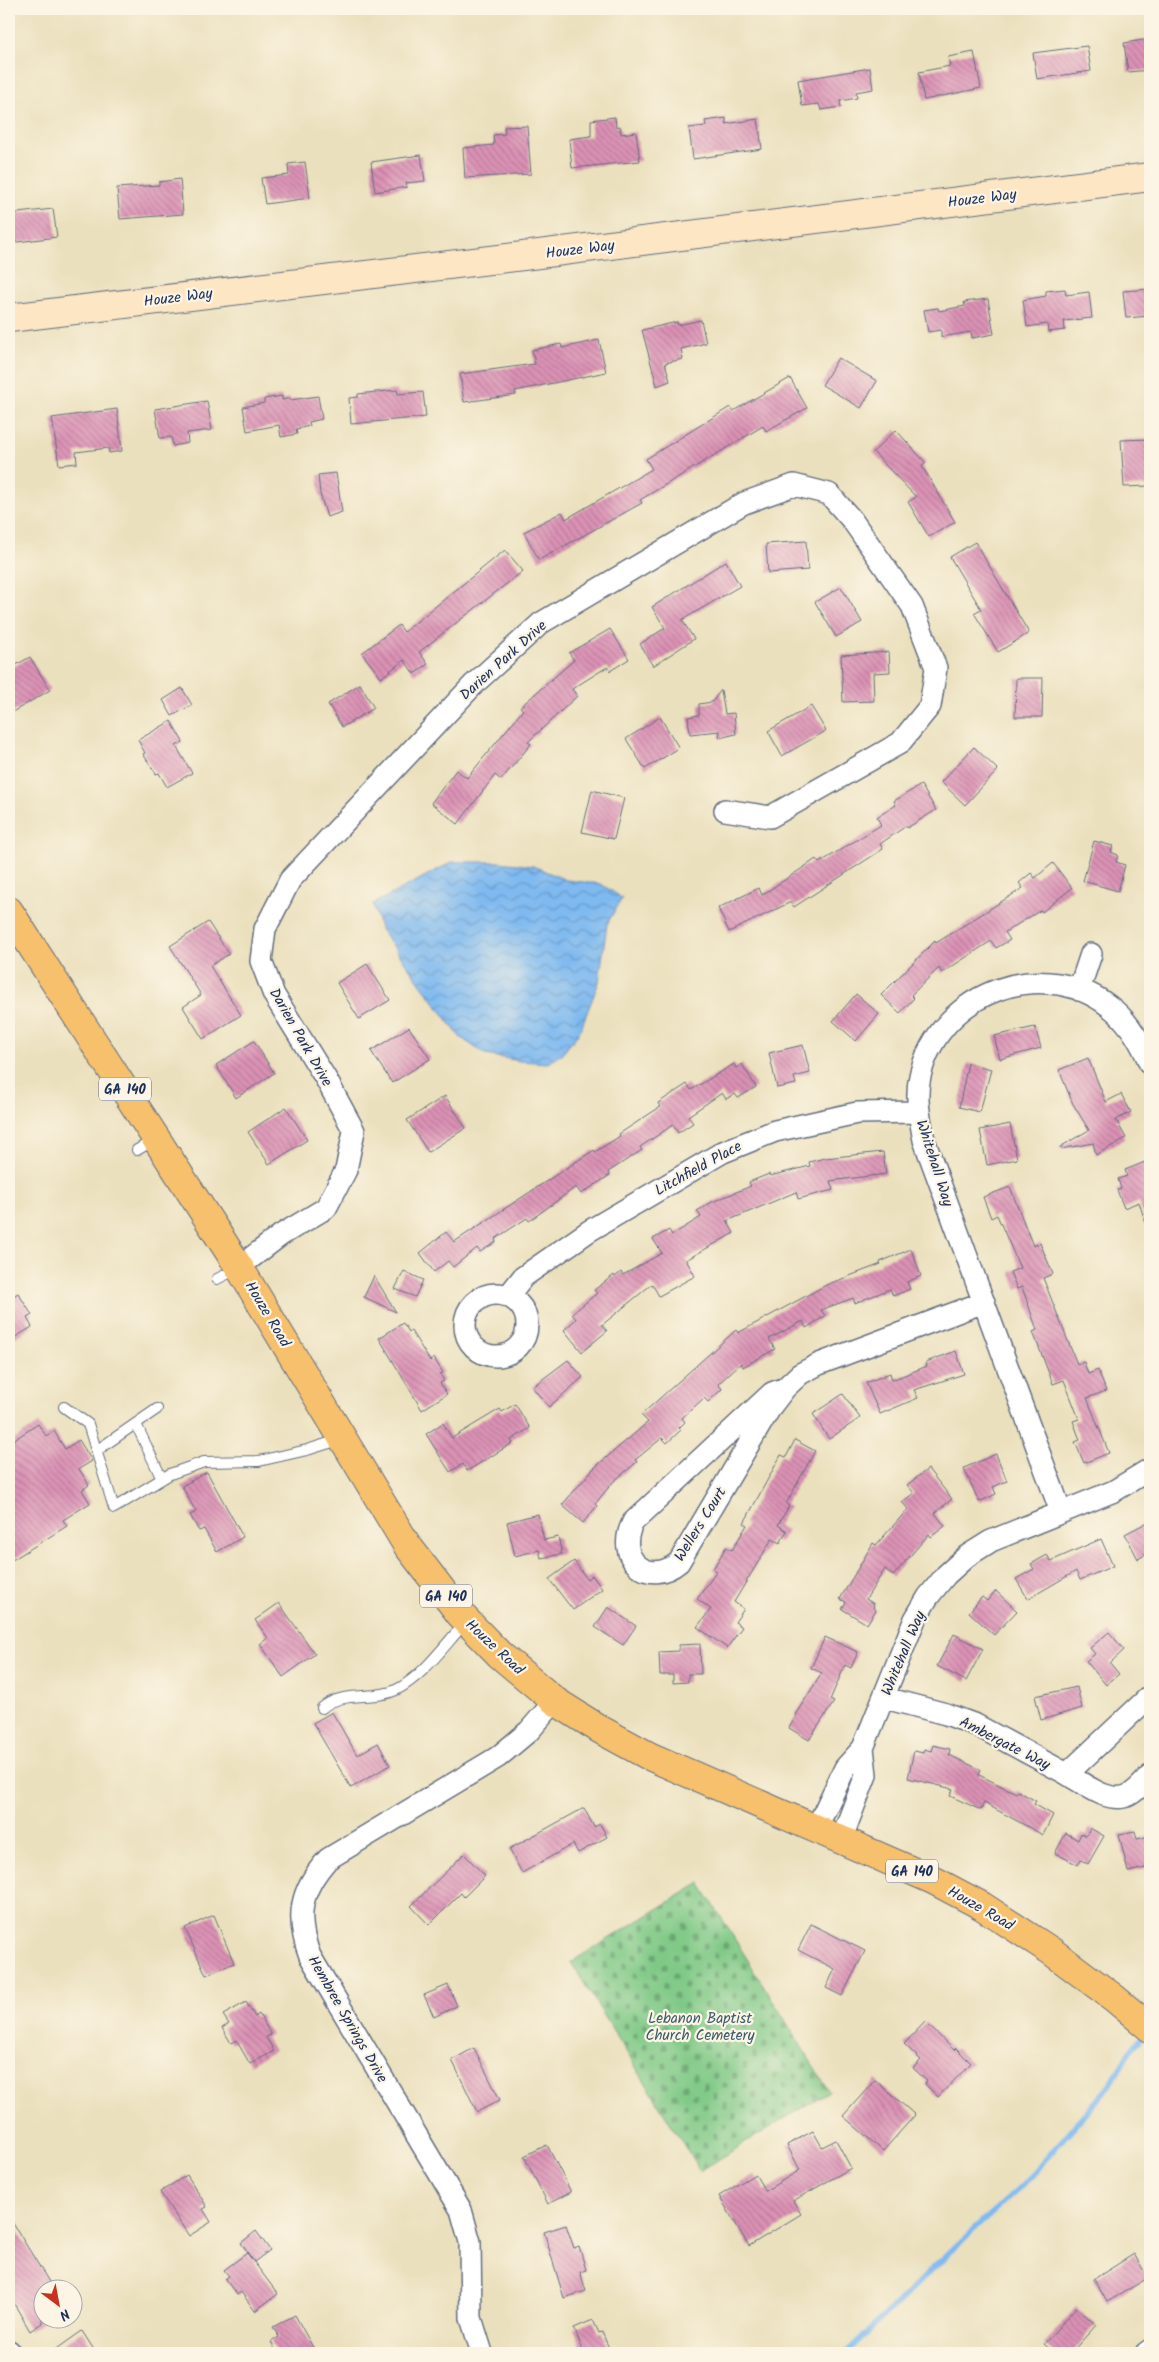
<svg xmlns="http://www.w3.org/2000/svg" width="1159" height="2362" viewBox="0 0 1159 2362" font-family="Kalam,sans-serif">
  <defs>
    <pattern id="cemetery-stones" width="16" height="16" patternUnits="userSpaceOnUse" patternTransform="scale(1.25)"><rect width="16" height="16" fill="#7fc986"/><path d="M2 7V4a2 2 0 0 1 4 0v3zM10 15v-3a2 2 0 0 1 4 0v3z" fill="#67a471"/></pattern>
    <pattern id="water-waves" width="16" height="10" patternUnits="userSpaceOnUse" patternTransform="scale(1.25)"><rect width="16" height="10" fill="#7eb9f0"/><path d="M0 5q4-4 8 0t8 0" fill="none" stroke="#6697c6"/></pattern>
    <pattern id="building-back-hatch" width="6" height="6" patternUnits="userSpaceOnUse" patternTransform="scale(1.25)"><rect width="6" height="6" fill="#dc92b5"/><path d="M-1 5l2 2M0 0l6 6M5-1l2 2" fill="none" stroke="#b27896"/></pattern>
  </defs>
  <rect width="100%" height="100%" fill="#fcf5e5"/>
  <filter id="ink" filterUnits="userSpaceOnUse"><feTurbulence type="fractalNoise" baseFrequency=".02" numOctaves="2"/><feDisplacementMap in="SourceGraphic" scale="10" xChannelSelector="R" yChannelSelector="G"/><feConvolveMatrix kernelMatrix="1 2 1 2 8 2 1 2 1" color-interpolation-filters="sRGB"/></filter>
  <filter id="wash" filterUnits="userSpaceOnUse"><feTurbulence type="fractalNoise" baseFrequency=".0096" numOctaves="4" result="noise"/><feDisplacementMap in="SourceGraphic" scale="20" xChannelSelector="R" yChannelSelector="G"/><feGaussianBlur stdDeviation="1.12" result="paint"/><feColorMatrix in="noise" values="0 0 0 0 0 0 0 0 0 0 0 0 0 0 0 0 0 1.4 0 .05"/><feComposite in="paint" operator="in"/></filter>
  <g filter="url(#wash)">
    <rect width="100%" height="100%" fill="#ebe0bd"/>
    <path fill="url(#cemetery-stones)" stroke="#4d7c72" d="M700,1883L829,2091L700,2171L571,1962Z"/>
    <path fill="url(#water-waves)" stroke="#4c74a7" d="M452,862H500L533,866L566,880L601,884L622,898L607,924L599,982L579,1033L562,1054L548,1063L520,1061L486,1055L460,1037L380,928L373,904Z"/>
    <g fill="none" stroke-linecap="round" stroke-linejoin="round">
      <path stroke="#7eb9f0" stroke-width="5.5" d="M846,2353L958,2244L1022,2186L1111,2084L1130,2051L1146,2033"/>
    </g>
    <g id="blocks">
      <path fill="url(#building-back-hatch)" d="M1150,39V70L1128,72L1124,43Z
        M1087,46L1091,71L1037,79L1033,53Z
        M974,52L981,88L924,100L919,72L950,66L948,57Z
        M870,68L873,89L856,92L857,98L840,101L841,107L821,110L819,104L802,106L798,80Z
        M615,117L616,127L620,126L621,134L636,132L640,161L572,168L569,139L591,136V120Z
        M726,118V124L758,119L762,149L693,159L689,128L706,126L705,121Z
        M527,126L531,174L465,178L463,148L494,145L493,135L505,134L504,127Z
        M421,155L425,181L406,183L407,187L375,192L371,162Z
        M305,162L310,198L265,204L261,178L289,175L288,164Z
        M180,179L183,214L120,219L117,188L159,185V182Z
        M53,209L57,237L9,243V214Z
        M1065,289L1066,295L1089,292L1092,318L1064,321L1065,330L1048,332L1047,324L1027,327L1023,300L1046,296V291Z
        M1150,289V316L1126,318L1123,291Z
        M988,299L994,334L972,338L971,332L941,337V330L928,332L924,310L938,308L939,311L965,306L964,302Z
        M701,320L706,343L681,349L683,359L665,363L670,381L657,386L642,330L677,322L678,325Z
        M599,340L606,372L515,391L516,395L464,402L460,374L535,364L532,350L561,344L562,348Z
        M838,358L877,381L861,408L822,385Z
        M790,378L807,408L766,431L763,426L640,500L642,503L539,560L524,532L562,512L566,519L652,469L646,459L730,407L733,411Z
        M397,390L398,394L423,392L426,417L351,424L349,398L358,397V394Z
        M282,396V400L290,398V400L318,396L322,419L309,422L310,426L296,429L297,434L281,437L279,425L247,431L243,407L264,403V399Z
        M207,401L212,430L187,433L188,443L173,446L171,437L160,438L155,409Z
        M117,409L122,451L109,453L108,448L76,452L77,463L59,465L52,418Z
        M896,430L926,463L922,466L955,522L929,537L908,502L916,497L873,452Z
        M1150,439V486L1124,487L1121,440Z
        M336,473L342,512L327,517L320,494L318,475Z
        M806,541L808,570L768,573L766,544Z
        M975,542L1029,633L998,652L974,613L981,609L950,557Z
        M505,550L523,571L419,652L428,664L414,674L404,660L381,678L362,653L399,625L404,632Z
        M726,561L740,586L682,620L694,639L653,666L640,644L665,628L652,607Z
        M841,587L862,622L836,637L815,602Z
        M610,629L629,659L610,671L607,667L572,689L577,696L528,742L531,744L501,780L495,775L458,824L431,803L456,770L467,778L523,710L520,707L574,660L569,653Z
        M889,652L890,672L873,673L874,701L843,702L841,655Z
        M30,657L50,690L9,714V669Z
        M1016,678H1043L1042,717H1015Z
        M360,684L374,708L342,727L328,704Z
        M182,688L192,705L172,716L163,700Z
        M721,690L725,714L734,713L736,734L719,738L720,731L690,734L688,717L699,715V704L712,702Z
        M811,706L826,731L782,756L768,731Z
        M660,717L679,748L645,769L626,739Z
        M171,721L183,742L176,746L192,773L167,787L159,773L156,774L143,754L145,753L138,740Z
        M974,747L998,770L965,805L941,782Z
        M921,785L936,810L907,828L906,826L880,844L883,849L794,907L791,902L729,932L718,908L759,888L762,895L816,859L819,863L881,825L877,817L896,805L894,801Z
        M592,790L624,798L614,839L582,832Z
        M1094,841L1113,846L1111,852L1118,855L1116,862L1125,865L1118,891L1083,881Z
        M1053,863L1072,888L1042,912L1041,910L1005,932L1010,940L996,948L991,941L942,973L939,968L911,995L914,998L900,1013L881,995L935,941L936,943L1023,888L1019,883L1031,873L1035,878Z
        M208,922L229,954L210,966L241,1015L203,1039L183,1007L201,995L170,946Z
        M367,964L390,1000L359,1019L337,983Z
        M856,994L879,1014L856,1041L833,1021Z
        M409,1027L430,1059L392,1083L371,1051Z
        M1035,1027L1041,1048L1000,1059L994,1036Z
        M254,1041L274,1073L236,1098L216,1065Z
        M803,1045L810,1073L794,1077L796,1084L777,1088L769,1053Z
        M1088,1058L1106,1102L1121,1094L1131,1112L1116,1120L1126,1138L1096,1155L1093,1143L1061,1149L1060,1147L1089,1130L1073,1104L1059,1070Z
        M968,1063L991,1069L980,1112L959,1107Z
        M734,1064L736,1068L742,1064L756,1087L738,1098L735,1094L726,1099L722,1093L688,1116L693,1123L678,1133L673,1125L640,1147L642,1150L608,1172L610,1175L581,1194L576,1187L529,1221L527,1218L495,1239L496,1242L480,1252L477,1248L453,1267L448,1261L434,1272L420,1253L446,1232L454,1242L594,1150L595,1152L620,1136L619,1134L660,1107L658,1103L687,1084L691,1090Z
        M445,1096L466,1128L428,1152L407,1120Z
        M286,1107L307,1140L269,1164L248,1132Z
        M1010,1124L1017,1159L987,1165L980,1130Z
        M883,1152L886,1174L830,1181L833,1190L798,1199L796,1192L727,1221L734,1233L686,1260L695,1276L659,1296L652,1284L602,1325L607,1331L582,1352L564,1330L576,1319L572,1314L597,1293L594,1290L614,1275L615,1277L621,1272L623,1275L662,1253L653,1239L669,1230L672,1235L701,1217L697,1211L712,1202L751,1186L749,1182L769,1174L770,1176L810,1166L809,1162L825,1158Z
        M1150,1160V1227L1147,1228L1139,1202L1124,1208L1117,1190L1121,1189L1118,1179L1127,1176L1125,1170Z
        M1010,1187L1033,1246L1040,1243L1053,1274L1043,1278L1077,1364L1084,1362L1088,1374L1098,1370L1106,1391L1087,1398L1109,1453L1084,1463L1075,1442L1080,1440L1073,1421L1079,1419L1064,1380L1053,1384L1033,1332L1037,1330L1022,1287L1017,1289L1010,1272L1020,1268L997,1215L991,1218L983,1197Z
        M911,1249L921,1276L907,1282L910,1289L893,1296L890,1289L855,1303L853,1298L821,1310L825,1316L806,1328L803,1321L769,1339L775,1349L743,1367L741,1363L718,1384L722,1389L708,1402L704,1398L682,1418L685,1422L679,1428L681,1430L667,1443L662,1438L635,1460L637,1462L613,1482L595,1504L597,1506L583,1523L562,1505L593,1469L648,1422L641,1415L736,1330L738,1333L826,1285L881,1264L880,1262Z
        M404,1271L423,1280L415,1297L395,1289Z
        M374,1276L396,1312L364,1297Z
        M18,1293L32,1315L27,1318L32,1327L9,1341V1299Z
        M403,1323L409,1332L411,1331L430,1361L434,1358L443,1373L440,1374L444,1381L440,1383L447,1394L422,1410L379,1338Z
        M956,1351L964,1374L914,1390L918,1398L880,1414L866,1383L890,1373L892,1380L927,1366L926,1362Z
        M568,1360L583,1377L549,1407L532,1387Z
        M843,1394L860,1418L829,1439L813,1414Z
        M515,1404L530,1428L511,1440L513,1443L467,1471L463,1464L450,1472L426,1434L443,1423L452,1438L500,1409L502,1412Z
        M38,1424L46,1436L54,1431L65,1449L79,1440L92,1461L79,1469L89,1485L82,1490L90,1503L63,1520L67,1526L9,1562V1443Z
        M795,1440L815,1451L786,1504L789,1506L778,1525L787,1531L780,1543L772,1539L734,1602L744,1609L735,1622L742,1627L727,1648L697,1627L711,1609L697,1599L717,1571L713,1569L726,1547L732,1550L747,1525L744,1523L781,1455L786,1457Z
        M996,1454L1007,1481L993,1487L996,1494L979,1502L964,1468Z
        M928,1469L952,1499L935,1513L945,1526L931,1537L929,1534L893,1576L885,1569L866,1599L874,1604L873,1608L876,1610L867,1624L842,1609L846,1602L840,1599L873,1543L876,1545L908,1509L902,1502L914,1493L907,1485Z
        M207,1472L243,1537L217,1552L204,1529L199,1531L190,1515L196,1512L182,1486Z
        M538,1514L544,1540L558,1537L562,1554L541,1558L539,1550L515,1556L507,1522Z
        M1150,1521V1552L1138,1559L1125,1534Z
        M1101,1539L1113,1566L1080,1580L1076,1571L1028,1599L1016,1579L1034,1569L1031,1564L1047,1555L1051,1561Z
        M574,1561L587,1579L592,1575L602,1589L573,1610L549,1579Z
        M996,1591L1017,1611L994,1635L969,1612L982,1597L987,1601Z
        M279,1603L315,1654L283,1677L260,1644L268,1638L255,1620Z
        M608,1607L636,1626L623,1645L595,1627Z
        M1109,1632L1124,1650L1110,1663L1119,1674L1106,1685L1086,1661L1095,1654L1090,1648Z
        M954,1634L983,1649L966,1681L937,1666Z
        M825,1637L858,1652L851,1668L845,1665L830,1700L834,1702L809,1740L789,1728L796,1716L795,1715L822,1673L811,1668Z
        M700,1644L701,1674H688V1682L673,1683V1675H660L659,1652L679,1651V1645Z
        M1077,1687L1082,1708L1041,1720L1035,1696Z
        M332,1712L357,1755L378,1743L390,1765L351,1788L313,1723Z
        M933,1745L950,1749L949,1755L981,1770L979,1775L1016,1793L1018,1791L1036,1801L1034,1804L1053,1815L1043,1835L984,1803L981,1810L950,1796L953,1789L908,1778L914,1751L923,1753L924,1749L931,1751Z
        M584,1808L594,1827L600,1824L607,1837L578,1853L573,1844L522,1873L509,1849Z
        M1090,1828L1104,1836L1088,1864L1081,1860L1078,1865L1055,1853L1066,1833L1078,1840L1081,1833L1086,1836Z
        M1135,1831L1137,1839L1150,1836V1867L1128,1872L1119,1834Z
        M464,1854L485,1876L464,1897L461,1893L429,1925L411,1906Z
        M214,1915L234,1963L206,1975L185,1928Z
        M811,1924L865,1951L842,1996L826,1988L835,1969L798,1950Z
        M448,1985L457,2006L434,2017L424,1995Z
        M246,2002L255,2017L259,2014L271,2035L266,2037L274,2051L250,2064L236,2040L231,2043L222,2028L229,2024L223,2015Z
        M925,2022L954,2050L956,2048L971,2063L938,2097L925,2084L927,2081L913,2068L921,2060L904,2044Z
        M474,2048L500,2100L477,2112L452,2060Z
        M875,2080L915,2115L883,2151L843,2116Z
        M813,2131L822,2147L836,2140L851,2168L793,2201L801,2214L749,2246L719,2196L755,2174L765,2191L800,2170L787,2145Z
        M547,2145L571,2192L548,2204L524,2156Z
        M187,2175L207,2207L203,2209L211,2222L189,2236L160,2192Z
        M9,2217L54,2290H42V2323L30,2331L9,2295Z
        M566,2225L574,2248L579,2246L586,2270L580,2272L586,2291L564,2298L544,2232Z
        M256,2231L270,2250L254,2262L241,2243Z
        M247,2253L278,2294L255,2311L241,2292L237,2295L225,2279L229,2276L224,2270Z
        M1134,2254L1148,2278L1107,2302L1094,2279Z
        M1076,2307L1096,2325L1071,2353H1054L1044,2344Z
        M295,2315L316,2353H277L271,2342L279,2337L273,2327Z
        M593,2320L599,2333L602,2332L611,2353H584L574,2328Z
        M82,2331L96,2353H51Z"/>
    </g>
  </g>
  <g filter="url(#ink)">
    <use href="#blocks" fill-opacity="0" stroke="#646d7f" stroke-width="1"/>
    <g fill="none" stroke-linecap="round" stroke-linejoin="round">
      <g stroke="#646d7f" stroke-width="12">
        <path id="lane" d="M137,1150L156,1139
          M217,1279L239,1268
          M64,1407L88,1424L114,1508L170,1474L204,1462L259,1461L307,1450L342,1439
          M136,1424L162,1479
          M96,1451L157,1409
          M322,1708C342,1690 373,1701 396,1690C424,1676 445,1644 466,1622"/>
      </g>
      <g stroke="#646d7f" stroke-width="24">
        <path id="street" d="M1079,990L1091,954
          M239,1267L281,1235L326,1208L346,1170L354,1131L326,1079L274,995L261,961L265,929L290,880L474,684L541,623L744,503L794,485L829,494L852,520L912,606L936,668L930,706L900,743L770,817L725,810
          M465 1325a31 31 0 1 1 62 0a31 31 0 1 1-62 0Z
          M508,1296L523,1277L589,1231L723,1152L775,1131L857,1113L919,1112
          M785,1388L772,1405L679,1562C648,1588 614,1558 633,1522L772,1393Z
          M785,1388L800,1374L819,1364L984,1302
          M1061,1512L924,1140C920,1119 915,1097 920,1076C940,990 1048,952 1115,1011C1132,1026 1142,1044 1150,1064
          M1150,1696L1067,1774C1083,1783 1109,1805 1129,1795C1137,1791 1144,1782 1150,1776
          M885,1698L946,1714L976,1725L1067,1774
          M816,1829L845,1768L863,1748L915,1619L928,1597L946,1575L967,1556L991,1541L1114,1491L1150,1469
          M841,1840L866,1775L863,1748
          M9,2351L10,2353
          M482,2353L471,2318L470,2242L461,2210L310,1956C295,1917 300,1890 328,1859L498,1757L529,1731L555,1701
          M1146,2353L1150,2350"/>
      </g>
      <g stroke="#646d7f" stroke-width="30">
        <path id="secondary" d="M9,318L523,256L1150,177"/>
      </g>
      <g stroke="#646d7f" stroke-width="30">
        <path id="primary" d="M9,911L239,1267L407,1545L460,1614L500,1655L555,1701L601,1730L649,1756L933,1880L982,1906L1051,1951L1114,1998L1150,2028"/>
      </g>
      <use href="#lane" stroke="#fff" stroke-width="10"/>
      <use href="#street" stroke="#fff" stroke-width="21"/>
      <use href="#secondary" stroke="#fce6c4" stroke-width="28"/>
      <use href="#primary" stroke="#f7c06c" stroke-width="28"/>
    </g>
  </g>
  <g text-anchor="middle" stroke-width="4.5" stroke-linejoin="round" paint-order="stroke">
    <g fill="#fcf5e5" stroke="#5e6a86" stroke-width="1">
      <rect x="99" y="1077.5" width="52" height="23" rx="4"/>
      <rect x="420" y="1584.5" width="52" height="23" rx="4"/>
      <rect x="886" y="1859.5" width="52" height="23" rx="4"/>
    </g>
    <g font-size="14" font-weight="bold" fill="#1b2f5e">
      <text x="125" y="1094">GA 140</text>
      <text x="446" y="1601">GA 140</text>
      <text x="912" y="1876">GA 140</text>
    </g>
    <g font-size="15" fill="#1b2f5e" stroke="#fcf5e5">
      <text transform="translate(982 198) rotate(-7)" y="5">Houze Way</text>
      <text transform="translate(580 249) rotate(-7)" y="5">Houze Way</text>
      <text transform="translate(178 297) rotate(-7)" y="5">Houze Way</text>
      <text transform="translate(503 660) rotate(-42)" y="5">Darien Park Drive</text>
      <text transform="translate(301 1037) rotate(60)" y="5">Darien Park Drive</text>
      <text transform="translate(935 1163) rotate(72)" y="5">Whitehall Way</text>
      <text transform="translate(698 1168) rotate(-29)" y="5">Litchfield Place</text>
      <text transform="translate(268 1314) rotate(59)" y="5">Houze Road</text>
      <text transform="translate(700 1524) rotate(-58)" y="5">Wellers Court</text>
      <text transform="translate(495 1647) rotate(43)" y="5">Houze Road</text>
      <text transform="translate(903 1653) rotate(-67)" y="5">Whitehall Way</text>
      <text transform="translate(1005 1743) rotate(27)" y="5">Ambergate Way</text>
      <text transform="translate(981 1908) rotate(30)" y="5">Houze Road</text>
      <text transform="translate(348 2019) rotate(60)" y="5">Hembree Springs Drive</text>
    </g>
    <g font-size="15" fill="#395d6a" stroke="#fcf5e5">
      <text x="700" y="2023">Lebanon Baptist<tspan x="700" dy="17">Church Cemetery</tspan></text>
    </g>
  </g>
  <rect width="1159" height="2362" fill="none" stroke="#fcf5e5" stroke-width="30"/>
  <g transform="translate(58 2304) rotate(148)"><circle r="24" fill="#fcf5e5" stroke="#a2a6af"/>
  <path d="M0-4L9 19L0 12L-9 19Z" fill="#c8321e"/>
  <text y="-8" font-size="14" font-weight="bold" text-anchor="middle" fill="#1b2f5e">N</text>
  </g>
</svg>
